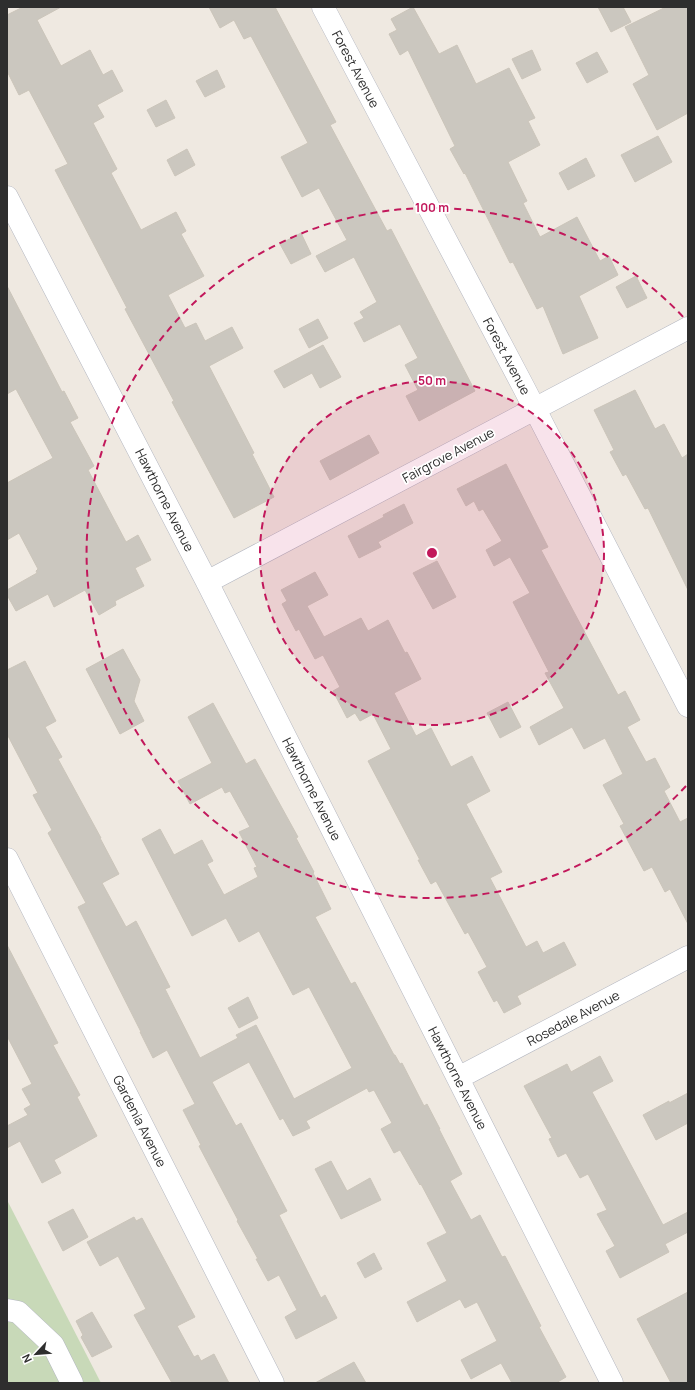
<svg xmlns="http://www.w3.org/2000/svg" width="695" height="1390" viewBox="0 0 695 1390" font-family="Manrope,sans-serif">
  <rect width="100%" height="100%" fill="#efe9e1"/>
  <path fill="#c8d9b8" d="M7,1200L101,1383H7Z"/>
  <path fill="#cbc7bf" stroke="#cbc5ba" d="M23,7H61L37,20L61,66L90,50L103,75L112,70L123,91L97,105L104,117L93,123L117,169L111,173L141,230L176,212L186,231L181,234L204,276L168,295L185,328L196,323L205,341L232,327L243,348L209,366L254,453L252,454L274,497L234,518L172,402L174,401L125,309L127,308L55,170L68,164L29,90L19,95L7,71V15Z
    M209,7H275L336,122L330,125L387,231L391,229L475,391L419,421L406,396L418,390L405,365L418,358L400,324L364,342L354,323L364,318L360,312L377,302L354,257L325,272L316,256L347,240L319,188L302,197L281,157L308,143L251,36L244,39L234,20L220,28Z
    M413,7L439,54L457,45L476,84L509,68L535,118L528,121L540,145L508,162L527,201L523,203L540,237L577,217L600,261L609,256L618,275L579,296L598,338L563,354L543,306L537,309L513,262L510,263L465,173L464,174L450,149L455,146L408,50L400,55L389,34L397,30L391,19Z
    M598,7H623L631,22L611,32Z
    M666,7H688V113L657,130L633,84L649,75L625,27Z
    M532,50L541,70L522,79L512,59Z
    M597,52L608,72L587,83L576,63Z
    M217,70L225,87L205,97L196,81Z
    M166,100L175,118L156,127L147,110Z
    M658,136L672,162L635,182L621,155Z
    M187,149L195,165L175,176L167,160Z
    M586,158L595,176L568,190L559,173Z
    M301,233L311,254L291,264L280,244Z
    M636,276L647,298L627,308L616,287Z
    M7,286L62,392L64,391L78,418L70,422L94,466L88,470L126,542L138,535L151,560L135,568L144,586L115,601L116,605L99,615L85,590L54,607L48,594L16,611L7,595V590L37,573L36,571L38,569L19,533L7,540V483L53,458L16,389L7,394Z
    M318,319L328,338L309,348L299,329Z
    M323,345L341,377L320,388L312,373L284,388L274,371Z
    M635,390L655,429L664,424L682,458L688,454V590L648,508L645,509L626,474L623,476L610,452L614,450L594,410Z
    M369,435L379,453L330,480L320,461Z
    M506,464L548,547L541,550L618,695L625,691L640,720L627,727L646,762L655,758L670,787L664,791L680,822L688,818V924L670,889L665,892L652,867L644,871L620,826L624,824L603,785L623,774L605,738L584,749L572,727L539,745L530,727L564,708L545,673L549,672L513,602L530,593L510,557L494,566L486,550L502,541L483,509L479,511L474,501L466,506L457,489Z
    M404,504L413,523L378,542L381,547L359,558L348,536L384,517L383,515Z
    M437,561L456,597L433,609L413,573Z
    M315,572L328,595L307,606L324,637L361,618L368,631L388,620L405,653L407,652L421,679L394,693L416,736L431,728L451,767L472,756L490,791L466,804L502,872L490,878L526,947L537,941L543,953L564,942L576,965L517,996L521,1004L504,1013L497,1000L494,1002L478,972L487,967L468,932L465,934L436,881L431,884L418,860H420L368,761L391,749L373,714L360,721L355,713L347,718L333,691L340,687L323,655L315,659L299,629L296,631L282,604L287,601L281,590Z
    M123,649L140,680L134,701L144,721L120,734L86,669Z
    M25,661L56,721L45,727L62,757L58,759L101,838H100L119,874L102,883L126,927L136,921L170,987L165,989L200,1058L238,1038L236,1035L256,1025L294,1099L352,1068L309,987L293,995L259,931L239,942L226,918L192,936L142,839L160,829L174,855L202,840L213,861L207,864L224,895L258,877L254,868L257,867L239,832L250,827L230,791L225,793L222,787L190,804L178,781L212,763L188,717L213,703L246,764L255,759L298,837L296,838L314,872L313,873L331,909L315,917L351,984L355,982L394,1055H395L400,1064L402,1063L424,1106L427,1104L440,1129H439L462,1174L450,1181L471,1220L480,1215L502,1257L505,1256L541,1326L539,1327L566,1377L556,1383H512L501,1363L471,1379L461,1360L497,1341L477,1302L465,1308L460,1299L417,1322L407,1302L447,1281L427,1243L447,1233L421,1184L420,1185L400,1150L394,1153L381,1129L392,1123L374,1090L369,1092L367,1088L306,1121L310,1128L293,1136L283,1118L280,1120L249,1062L212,1082L236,1126L241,1123L287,1211L279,1215L321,1298L325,1295L337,1318L296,1339L285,1317L297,1310L279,1275L268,1281L256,1259H258L237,1221L238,1220L199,1146L201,1145L183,1110L195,1104L167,1050L153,1058L140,1032H141L78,907L86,903L48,833L52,830L33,795L38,793L7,734V670Z
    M508,702L521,727L500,738L487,713Z
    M7,945L58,1043L53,1045L80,1095L77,1097L97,1136L54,1160L61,1173L42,1183L20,1141L7,1148V1126L28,1115L24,1109L31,1105L22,1089L32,1084L7,1036Z
    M248,997L258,1018L239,1028L228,1008Z
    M600,1056L613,1081L592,1092L663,1225L688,1212V1232L665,1244L669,1252L620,1278L606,1251L615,1246L597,1214L607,1210L588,1174L580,1178L566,1153L558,1157L549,1139L552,1138L524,1086L567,1064L571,1072Z
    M688,1093V1123L656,1140L643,1115L669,1101V1103Z
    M331,1161L347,1191L370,1178L381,1200L341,1219L315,1169Z
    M73,1209L88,1237L63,1251L48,1222Z
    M134,1217L136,1221L142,1218L195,1317L177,1326L194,1357L198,1355L201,1361L214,1354L229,1383H172L134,1315L146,1309L118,1256L100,1266L87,1242Z
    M374,1253L382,1269L365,1278L357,1263Z
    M688,1292V1383H671L637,1319Z
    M92,1312L112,1347L92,1357L81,1337L83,1335L76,1321Z
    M354,1362L366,1383H315Z"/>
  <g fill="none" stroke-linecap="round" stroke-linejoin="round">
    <g stroke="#b4b7c1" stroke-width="23">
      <path id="minor" d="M323,7L524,388L688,706
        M7,197L207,582L612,1383
        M207,582L688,328
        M7,859L273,1383
        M458,1078L688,957
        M7,1310L18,1312L53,1345L72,1383"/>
    </g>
    <use href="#minor" stroke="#fff" stroke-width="22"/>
  </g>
  <circle cx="432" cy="553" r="172" fill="#c2185b" fill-opacity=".12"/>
  <g fill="none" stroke="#c2185b" stroke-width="2" stroke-dasharray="7 5">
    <circle cx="432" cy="553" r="172"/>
    <path d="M686 786A345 345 0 1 1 686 320"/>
  </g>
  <g text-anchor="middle" stroke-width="3.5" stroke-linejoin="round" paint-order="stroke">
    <g font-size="13" fill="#2e2e2e" stroke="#fff">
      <text transform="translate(356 69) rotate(62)" y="5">Forest Avenue</text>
      <text transform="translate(507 356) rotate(62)" y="5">Forest Avenue</text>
      <text transform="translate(448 455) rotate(-28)" y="5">Fairgrove Avenue</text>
      <text transform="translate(165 500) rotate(63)" y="5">Hawthorne Avenue</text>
      <text transform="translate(312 789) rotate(63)" y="5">Hawthorne Avenue</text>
      <text transform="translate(573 1018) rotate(-28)" y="5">Rosedale Avenue</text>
      <text transform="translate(458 1078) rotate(63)" y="5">Hawthorne Avenue</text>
      <text transform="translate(140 1121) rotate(63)" y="5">Gardenia Avenue</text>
    </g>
  </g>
  <circle cx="432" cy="553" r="6" fill="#c2185b" stroke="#fff" stroke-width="2"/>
  <g font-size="12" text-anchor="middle" font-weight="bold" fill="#c2185b" stroke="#fff" stroke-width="3.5" stroke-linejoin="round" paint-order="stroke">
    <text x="432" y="212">100 m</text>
    <text x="432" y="385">50 m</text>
  </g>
  <rect width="695" height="1390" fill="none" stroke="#2e2e2e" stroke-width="16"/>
  <g transform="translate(36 1354) rotate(244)" stroke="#ffffff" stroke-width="3" paint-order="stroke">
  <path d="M0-3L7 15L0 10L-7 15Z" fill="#2e2e2e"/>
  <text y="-6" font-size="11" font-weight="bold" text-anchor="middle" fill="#2e2e2e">N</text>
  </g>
</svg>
